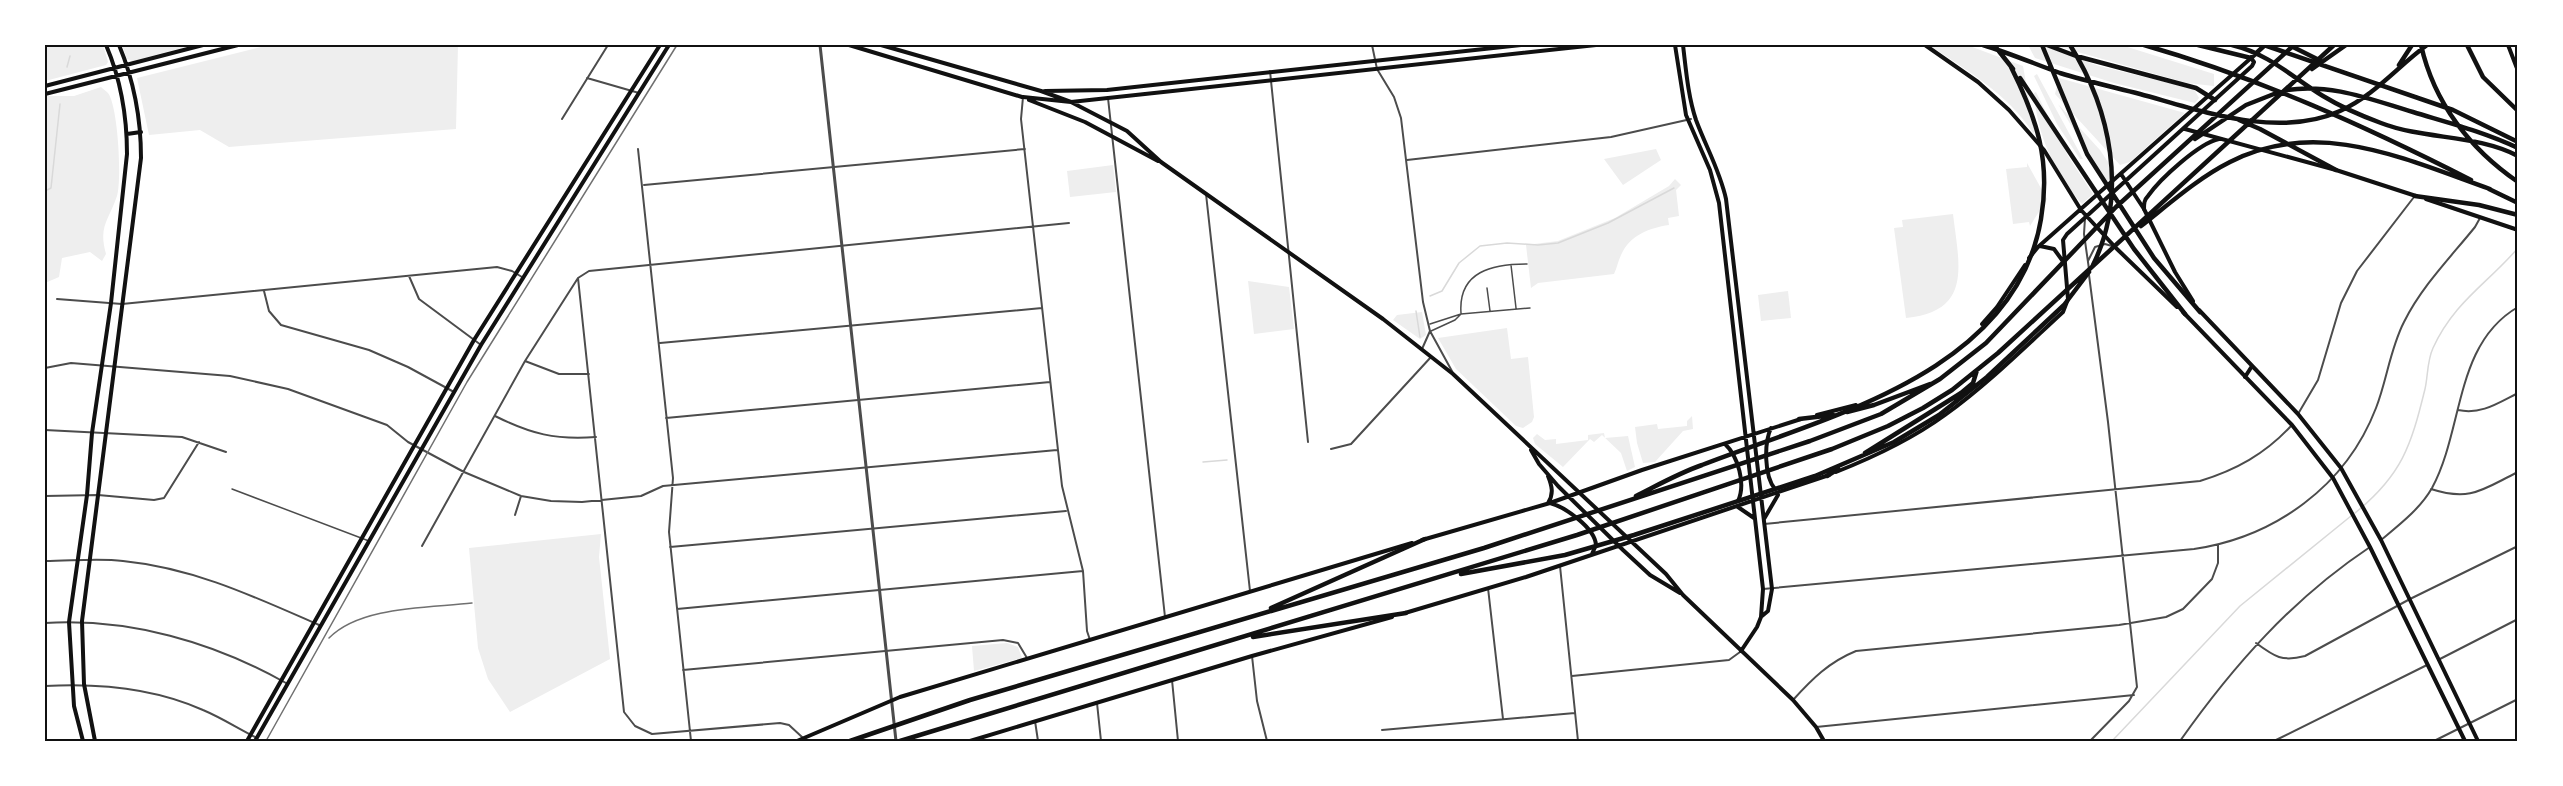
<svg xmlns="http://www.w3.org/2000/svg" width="2563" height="786" viewBox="0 0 2563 786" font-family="Signika,sans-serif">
  <rect width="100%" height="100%" fill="#fff"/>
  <path fill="#eee" d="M45,45H103L108,62L106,65L45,81Z
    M122,45H193L133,61L127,59Z
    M269,45H458L456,129L229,147L200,130L149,135L137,78Z
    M1929,45H1967L2023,66L2035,132L2033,133C2008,94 1966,70 1929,45Z
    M2028,45H2041L2099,66L2194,89L2199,98L2195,103L2114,83L2035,58Z
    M2053,45H2121L2214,74V86L2187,83Z
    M2037,74L2083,159H2080L2057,124L2034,76Z
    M2059,78L2185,113L2130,162L2120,165L2055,94Z
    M101,87C103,89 106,91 108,93C118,106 122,179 117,196C109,220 98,226 106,254L102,261L90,252L62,258L59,277L45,283V96H74Z
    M2036,92L2068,156L2093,194L2082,204C2054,172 2037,135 2034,93Z
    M2058,104L2100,150L2116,174L2106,182Z
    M1656,149L1661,160L1623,185L1604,159Z
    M2027,163L2047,199L2030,226L2029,222L2013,224L2006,169L2027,167Z
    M1113,165L1116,192L1070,197L1067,171Z
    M1675,179L1681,185L1676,190L1679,216L1668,218L1669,225C1649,228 1630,235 1621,255C1618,261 1617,268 1614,274L1538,283L1531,288L1526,245L1558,241L1615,218L1669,186Z
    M1953,214C1959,265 1973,311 1906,318L1894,228L1903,227L1902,220Z
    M1248,281L1289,287L1294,329L1254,334Z
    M1788,291L1791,318L1761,321L1758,295Z
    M1422,312L1426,335L1420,339L1393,320L1397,315Z
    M1507,328L1511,359L1528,357L1534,417L1532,422L1523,428L1516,426L1456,369L1438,338Z
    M1692,416L1693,429L1683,431L1655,462L1643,463L1637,443L1635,427L1657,424L1658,429L1687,426V421Z
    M1604,433L1605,438L1628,436L1635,467L1627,471L1621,453L1602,435L1594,442L1590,439L1563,467L1535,444L1533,438L1537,434L1545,440L1556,439V444L1588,440V435Z
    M601,534L599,557L610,659L510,712L488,679L478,648L469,548Z
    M1007,643L1018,647L1022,658L974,671L972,646Z"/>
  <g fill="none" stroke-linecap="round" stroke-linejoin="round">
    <path stroke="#d9d9d9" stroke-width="1.5" d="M67,67L70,56
      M45,191L51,188L60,104
      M1430,296L1442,291L1459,263L1480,246L1507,243L1538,245L1558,243L1608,223L1674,188
      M1416,311L1420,337
      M1203,462L1227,460
      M2355,513C2402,475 2411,446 2425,389C2428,376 2427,361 2433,348C2454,302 2487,284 2518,248
      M2112,741L2240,606L2351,516"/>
    <path stroke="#4c4c4c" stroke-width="1.5" d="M1511,265L1516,308
      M1487,288L1490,311
      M1461,313C1458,271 1493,264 1527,264
      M1430,324L1461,314L1530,308
      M1431,331L1455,320L1461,314
      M232,489L369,541"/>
    <path stroke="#4c4c4c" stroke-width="2" d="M1372,45L1377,69L1394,97L1401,118L1423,302L1430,331L1453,373
      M1270,71L1308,442
      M587,78L639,93
      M1023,97L1021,119L1062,486L1083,571L1087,631L1090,640
      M1108,98L1165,617
      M562,119L608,45
      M638,149L673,478L669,532L691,741
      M1407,160L1611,137L1691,119
      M644,185L1025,149
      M1206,194L1250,591
      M2085,218L2084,234L2089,269
      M2088,261L2095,247L2105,244L2112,246
      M2089,275L2108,422L2137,687L2129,701L2090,741
      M409,276L419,299L481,345
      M578,278L624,712L635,726L652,734L780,723L789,725L802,737
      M264,291L269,311L281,325L369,350L408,367L454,392
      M57,299L122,304L497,267L512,271L522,277
      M660,343L1042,308
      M1422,349L1430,331
      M525,361L559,374H589
      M45,368L71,363L230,376L288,389L387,425L408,442L464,472L521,496L551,501L582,502L641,496L663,486L1057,450
      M2458,410C2481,415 2498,403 2518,393
      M2298,414L2318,380L2341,303L2357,271L2414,197
      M495,416C531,434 555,440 596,437
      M666,418L1050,382
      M45,430L182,437L226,452
      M1331,449L1351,444L1431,357
      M2431,489C2471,502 2483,489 2518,472
      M45,496L98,495L154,500L164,498L199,442
      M515,515L521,496
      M1764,524L2200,481C2236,470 2265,454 2291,426
      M2381,540C2399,525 2420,509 2432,488C2464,429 2454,344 2518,307
      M422,546L525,361L578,278L589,271L1069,223
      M670,547L1066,511
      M45,561C71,561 98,558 123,561C194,568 255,597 319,625
      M1560,566L1578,741
      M1488,588L1503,719
      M1763,589L2194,549C2275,537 2346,486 2376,408C2387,380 2390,349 2404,322C2422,286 2450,258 2475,227L2480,218
      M677,609L1083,571
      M45,623C130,618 213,642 286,683
      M2256,643C2275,657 2282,662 2305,656L2410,599L2518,546
      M1252,656L1257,701L1267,741
      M2438,660L2518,619
      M683,670L1003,640L1018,643L1027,658
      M1572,676L1729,660L1740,652
      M1172,680L1178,741
      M45,686C99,683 154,688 203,710C222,718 239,729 257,738
      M1793,700C1812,679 1829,662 1856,651L2119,625L2166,617L2183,609L2212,579L2218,563V545
      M1097,703L1101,741
      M1035,721L1038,741
      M1816,727L2134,695
      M1382,730L1575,713
      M2180,741C2233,666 2292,599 2370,547
      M2274,741L2427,665
      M2434,741L2518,699"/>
    <path stroke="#4c4c4c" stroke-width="3" d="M820,45L896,741"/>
    <path stroke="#111" stroke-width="4" d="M849,45L1022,97
      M881,45L1041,91L1071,102L1127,131L1161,162L1383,319L1453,374L1666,574L1683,595L1793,700L1816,727L1824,741
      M1675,45L1686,115L1710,170L1719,203L1763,589L1761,617L1757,627L1741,651
      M1683,45C1686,70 1688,96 1696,120C1706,147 1720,171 1726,199L1772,589L1768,611L1762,616
      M1925,45L1978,82L2009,110L2044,150L2081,210L2116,248
      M2508,45L2518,71
      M45,86L203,45
      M1045,91L1107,90L1521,45
      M45,94L238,45
      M1023,97L1071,102L1596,45
      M1029,100L1085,122L1158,161
      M2185,129L2336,170L2416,196
      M127,134L141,132
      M2121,174L2144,209
      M2426,199L2518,230
      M2144,209C2144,204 2144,200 2148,196C2160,179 2199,143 2219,139
      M2040,246L2054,249L2062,260
      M2029,258L2038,247L2251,58
      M1982,324L1997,307L2025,265
      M1817,415L1856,405
      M1771,428C1764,443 1764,476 1775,489
      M1725,444C1738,456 1746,484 1738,501
      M1531,450L1539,464L1558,486L1623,550L1650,575L1680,593
      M1836,472C1874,457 1912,439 1945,415C1988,384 2025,347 2063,312L2068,299L2063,240L2067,234L2252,66L2254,62L2251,58
      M1548,503C1554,494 1552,486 1548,476
      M1550,503C1565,507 1595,528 1596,545L1592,554
      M1738,507L1754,518
      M1764,519L1778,495
      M1422,540L1550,503L1642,470L1801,419
      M1405,613L1526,577L1829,475
      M83,741L74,706L69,622L87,495L92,433L111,303L127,154C127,117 121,80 106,45
      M95,741L84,684L82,621L141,158C141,119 134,81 119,45
      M247,741L474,340L660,45
      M255,741L481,345L669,45
      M797,741L900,697L1412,543
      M970,741L1252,656L1392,617"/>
    <path stroke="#111" stroke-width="4" d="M2144,209L2175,272L2193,301
      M2117,249L2177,307
      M2199,310L2298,414L2341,468L2381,540L2478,741
      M2183,312L2292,425L2333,478L2370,547L2465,741
      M2245,377L2252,366"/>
    <path stroke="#111" stroke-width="4.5" d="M1983,45C2009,53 2035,64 2060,73C2086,81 2113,87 2140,94C2202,111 2278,139 2340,111C2375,95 2397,67 2427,45
      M1994,45L2013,69
      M2042,45L2087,154L2154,258L2200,312
      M2047,45L2076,56L2196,88L2215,100
      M2070,45C2111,110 2128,194 2093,265
      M2144,45C2259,78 2365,126 2471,180
      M2198,45L2251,58L2265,45
      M2232,45C2269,54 2292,77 2323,96C2341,107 2362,116 2381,123C2425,140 2476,134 2518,156
      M2264,45L2453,110L2518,142
      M2421,45C2434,103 2470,149 2518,182
      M2467,45L2483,77L2518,111
      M2291,46L2321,61
      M2399,65L2412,45
      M2312,69L2346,45
      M2020,78L2134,249L2185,314
      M2287,90C2331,83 2372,100 2413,112C2449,123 2484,132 2518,148
      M2239,120L2260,129L2336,170
      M2195,139L2246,105L2279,92
      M2489,189L2518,203
      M2415,196L2479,205L2518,215
      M2141,226C2169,204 2198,178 2230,162C2317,117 2405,159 2490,189
      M1847,412L1874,405L1930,384
      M1799,419L1833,415
      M1865,453L1961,393L1973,383L1977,370
      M1827,476L1838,469
      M1636,496C1658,485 1679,473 1702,465C1825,417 2015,374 2041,219C2051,161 2037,119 2011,67
      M1461,574L1565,555L1634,535L1815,476L1894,442L1939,415L1987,377L2064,305L2089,272
      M1271,608L1425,539
      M1253,637L1406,613
      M850,741L970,700L1484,548L1810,441L1881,414L1940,379L1986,343L2116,207L2294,45
      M900,741L1577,535L1832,449L1888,426L1923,408L1952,390L1998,353L2334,45"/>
    <path stroke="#707070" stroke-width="1.5" d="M329,638C360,606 428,608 472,603
      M266,741L467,382L677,45"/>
  </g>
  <rect width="2563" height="786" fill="none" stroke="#ffffff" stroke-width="93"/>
  <rect x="46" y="46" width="2470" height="694" fill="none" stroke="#111" stroke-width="2"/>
</svg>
